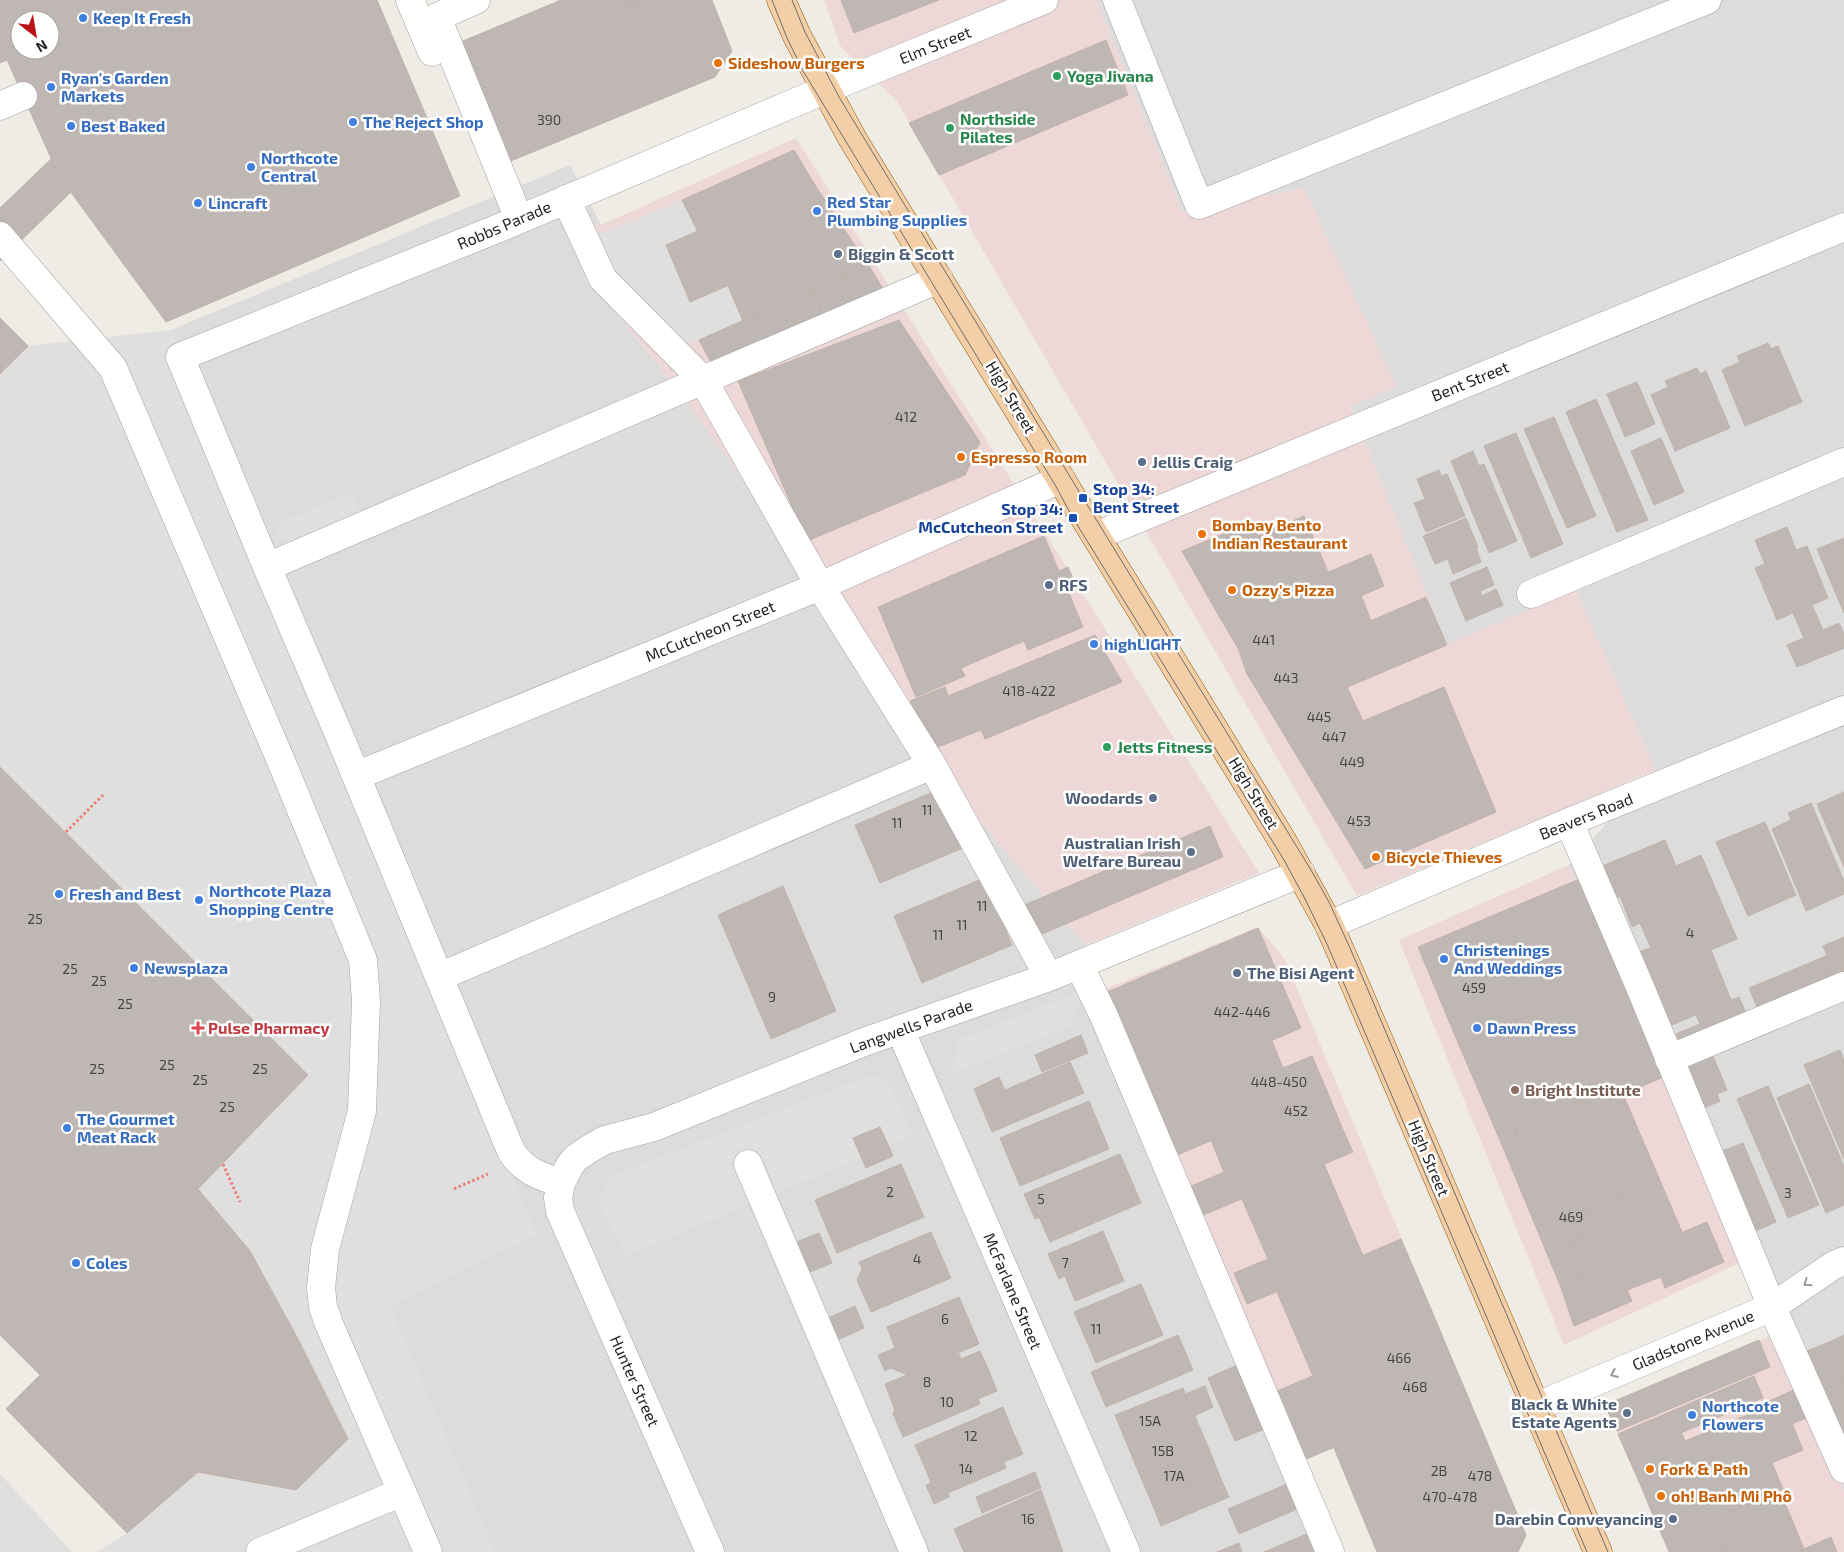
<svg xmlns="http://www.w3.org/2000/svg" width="1844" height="1552" viewBox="0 0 1844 1552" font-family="'Exo 2',sans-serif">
  <rect width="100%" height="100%" fill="#efece6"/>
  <path fill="#dddcdc" d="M1096,0H1844V1491L1748,1259L1569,865L1655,770L1576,590L1447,645L1350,405L1396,387L1304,188L1182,212Z
    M570,165L601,225L570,236L597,289L673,384L774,522L944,780L1086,945L1095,993L1326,1552H494L389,1305L536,1234L259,567L171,330Z"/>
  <path fill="#eed7d7" d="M824,0H1096L1182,212L1304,188L1397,387L1350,406L1447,644L1576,590L1655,770L1357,896L896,100L841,47Z
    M796,138L1259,873L1086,945L944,780L774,522L673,384L597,289L570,236L601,225Z
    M1569,865L1748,1259L1564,1345L1399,940Z
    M1258,927L1284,958L1466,1392L1292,1465L1095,993Z
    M1775,1334L1844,1491V1552H1669L1605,1405Z"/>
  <path fill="#dfdfdf" d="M682,200L698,232L666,245L690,302L728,286L743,321L676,350L609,278L590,238Z
    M171,330L259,567L536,1234L389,1305L494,1552H97L127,1533L198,1472L296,1490L348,1439L250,1251L198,1189L307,1075L0,767V374L28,346Z
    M353,492L370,533L292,566L274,525Z
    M1083,990L1072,1026L952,1074L958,1040Z
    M873,1074L892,1088L913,1136L626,1256L597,1202L609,1177Z
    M0,1474L72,1552H0Z"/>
  <path fill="#bfb7b3" stroke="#c0b2aa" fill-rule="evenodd" d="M0,0H377L460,196L166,322L59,176L7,60L0,63ZM20,20H50V50H20Z
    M561,0H646L468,73L456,44Z
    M646,0H712L732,51L715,77L506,163L468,73Z
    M841,0H939L854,33Z
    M1106,40L1128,95L939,175L909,123Z
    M794,150L813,182L768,200L698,232L682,200Z
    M51,159L59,176L71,192L0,261V208Z
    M813,182L846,232L794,257L768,200Z
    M768,200L794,257L690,302L666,245Z
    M846,232L868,264L743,321L728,286Z
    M868,264L886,294L855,308L845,275Z
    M845,275L855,308L824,321L814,289Z
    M814,289L824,321L799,332L786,302Z
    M786,302L799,332L771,344L754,316Z
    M754,316L771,344L742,357L728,327Z
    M0,318L28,346L0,374Z
    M899,320L980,442L965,475L807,541L738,381Z
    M728,327L742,357L714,368L699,340Z
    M1768,343L1771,349L1778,346L1802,402L1745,426L1722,370L1740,362L1737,356Z
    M1697,368L1700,374L1706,371L1730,428L1675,451L1651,395L1668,387L1665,381Z
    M1637,382L1655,424L1625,437L1607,394Z
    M1596,399L1648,520L1617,532L1566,412Z
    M1554,417L1596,516L1567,528L1524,429Z
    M1516,433L1563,544L1531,558L1484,446Z
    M1661,438L1684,492L1654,505L1631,451Z
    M1473,451L1479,466L1484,464L1517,541L1489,553L1451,461Z
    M1439,470L1441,476L1447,474L1465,516L1426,532L1414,503L1425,499L1417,479Z
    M1304,516L1314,539L1202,586L1182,551L1252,522L1258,536Z
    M1466,518L1478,547H1476L1481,562L1453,574L1448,559L1435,564L1423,536Z
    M1787,527L1796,550L1807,546L1828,598L1812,605L1823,630L1839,623L1844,634V648L1797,667L1787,645L1804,638L1793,613L1777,620L1755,568L1765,564L1755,540Z
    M1044,536L1059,571L1068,567L1077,588L1068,591L1083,627L1028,650L1024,641L961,668L965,676L916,697L878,607Z
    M1844,538V613L1817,549Z
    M1314,539L1328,572L1220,618L1202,586Z
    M1371,554L1384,586L1238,648L1220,618Z
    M1487,567L1494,585L1480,591L1482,596L1496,589L1503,605L1466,621L1450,583Z
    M1361,595L1371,621L1247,674L1238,648Z
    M1426,597L1447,645L1274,718L1247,674Z
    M1095,635L1122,682L985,739L981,730L938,747L910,701L945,687L948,696Z
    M1347,687L1363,721L1444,687L1496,812L1365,869L1274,718Z
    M0,767L308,1075L198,1189L250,1251L298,1339L348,1439L296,1490L198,1472L127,1533L6,1409L40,1375L0,1335Z
    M933,792L970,845L880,883L855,825Z
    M1844,792V867L1817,804Z
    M1811,803L1844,881V894L1806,911L1772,829L1791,820L1788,813Z
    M1765,822L1796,895L1748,916L1716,842Z
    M1210,826L1223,857L1035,937L1022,906Z
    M1665,840L1676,866L1701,855L1737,939L1711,950L1731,1000L1672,1025L1641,951L1651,948L1640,923L1632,927L1620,896L1609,901L1595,869Z
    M1589,875L1637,989L1575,1015L1568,999L1459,1045L1418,947Z
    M984,878L1012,945L922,983L894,916Z
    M783,886L836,1011L771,1039L718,915Z
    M1258,928L1301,1028L1142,1096L1100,995Z
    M1844,937V976L1831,982L1821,958L1827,955L1823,946Z
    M1821,958L1831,982L1785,1001L1776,977Z
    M1776,977L1785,1001L1759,1012L1749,988Z
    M1637,989L1673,1073L1609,1100L1606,1091L1514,1129L1518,1138L1502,1145L1459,1045L1568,999L1575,1015Z
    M1739,997L1747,1016L1681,1044L1676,1034L1700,1024L1696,1015Z
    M1081,1035L1088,1053L1042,1072L1035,1055Z
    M1272,1041L1283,1068L1312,1056L1327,1091L1168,1159L1142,1096Z
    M1840,1050L1844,1060V1159L1804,1065Z
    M1713,1056L1727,1090L1717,1094L1720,1101L1697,1111L1680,1070Z
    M1070,1062L1084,1093L992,1132L974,1089L999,1077L1005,1090Z
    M1809,1084L1844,1166V1205L1826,1213L1777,1098Z
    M1768,1086L1819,1205L1788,1218L1737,1099Z
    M1327,1091L1340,1123L1224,1172L1211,1140Z
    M1606,1091L1609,1100L1623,1094L1682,1232L1671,1237L1658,1206L1649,1210L1642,1194L1626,1201L1623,1194L1584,1210L1588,1217L1574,1223L1580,1238L1568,1243L1582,1275L1560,1285L1502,1145L1518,1138L1514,1129Z
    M1089,1101L1109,1149L1020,1186L1000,1138Z
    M1340,1123L1353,1152L1201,1216L1189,1187Z
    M880,1127L893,1156L866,1168L853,1138Z
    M1743,1143L1776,1222L1753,1232L1720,1152Z
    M1120,1154L1141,1203L1050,1242L1039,1217L1035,1219L1024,1194Z
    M901,1164L924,1217L837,1253L815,1200Z
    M1324,1164L1363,1256L1247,1304L1234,1273L1268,1259L1242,1199Z
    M1623,1194L1626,1201L1642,1194L1649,1210L1658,1206L1671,1237L1707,1222L1724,1262L1665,1288L1661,1277L1627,1290L1632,1301L1574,1326L1560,1285L1582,1275L1568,1243L1580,1238L1574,1223L1588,1217L1584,1210Z
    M1103,1231L1124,1281L1075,1301L1065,1276L1059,1279L1048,1254Z
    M931,1232L951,1278L871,1312L857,1280L862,1269L859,1262Z
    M819,1233L832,1263L801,1276L789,1245Z
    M1401,1239L1437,1323L1313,1376L1277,1292Z
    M1141,1284L1163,1335L1096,1363L1074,1312Z
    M959,1297L979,1344L907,1375L891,1368L885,1371L878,1355L895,1348L887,1327Z
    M855,1306L864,1328L835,1341L826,1319Z
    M1437,1323L1451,1357L1277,1431L1263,1397Z
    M1178,1335L1193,1370L1106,1407L1091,1372Z
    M1844,1335V1384L1827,1343Z
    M1759,1340L1770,1367L1617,1431L1605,1405Z
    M1827,1343L1844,1384V1462L1799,1354Z
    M980,1351L989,1371L895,1410L885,1384L959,1354L961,1359Z
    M1451,1357L1466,1392L1292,1465L1277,1431Z
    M1240,1364L1267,1428L1235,1441L1208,1378Z
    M989,1371L997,1391L978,1399L980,1404L903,1437L893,1413L895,1410Z
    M1754,1376L1763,1398L1681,1433L1683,1436L1629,1459L1618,1434Z
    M1205,1386L1213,1407L1194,1416L1185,1394Z
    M1183,1388L1197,1421L1129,1449L1115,1415Z
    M1794,1390L1811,1416L1641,1486L1629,1459L1683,1436L1685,1441L1764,1408L1762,1404Z
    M1466,1392L1526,1535L1518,1552H1377L1334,1448Z
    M1003,1407L1013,1432L926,1470L915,1445Z
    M1197,1421L1209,1449L1141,1478L1129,1449Z
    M1792,1423L1803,1450L1652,1513L1641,1486Z
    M1013,1432L1023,1454L1004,1462L1006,1468L948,1493L949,1497L934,1504L926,1485L931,1483L926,1470Z
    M1209,1449L1218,1472L1151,1501L1141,1478Z
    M1772,1463L1783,1489L1664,1540L1652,1513Z
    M1035,1472L1041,1488L982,1513L976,1497Z
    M1218,1472L1229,1497L1161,1526L1151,1501Z
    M1292,1482L1302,1507L1239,1534L1228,1509Z
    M1041,1490L1063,1552H964L954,1529Z
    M1779,1491L1791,1517L1709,1552H1669L1664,1540Z
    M1791,1517L1804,1549L1796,1552H1709Z
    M1309,1533L1317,1552H1264Z
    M1831,1537L1837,1552H1796L1804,1549Z
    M1239,1543L1242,1552H1217Z"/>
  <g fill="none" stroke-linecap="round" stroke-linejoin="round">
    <g stroke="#a3a3a3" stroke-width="29">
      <path id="minor" d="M410,0L432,52
        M476,0L437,17L519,219
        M1117,0L1199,205L1707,0
        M0,106L23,96
        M566,199L603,279L703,380L820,586L932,765L1049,977
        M0,236L113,368L281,761L363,960L366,1001L362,1111L325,1249L321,1288L323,1307L329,1324L428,1552
        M1096,536L1844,227
        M267,567L939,279
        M1531,594L1844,462
        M356,776L820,586L1061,479
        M1569,822L1640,987L1772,1307L1844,1469
        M1329,925L1569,822L1844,710
        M1079,965L1104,1016L1330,1552
        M439,977L932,765
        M900,1029L1126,1552
        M1669,1059L1844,986
        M748,1164L914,1552
        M561,1183C540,1176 523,1171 511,1151L340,737L267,567L180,357L504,226L834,86L1044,0
        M1535,1407L1772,1307L1834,1265L1844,1261
        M260,1552L402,1492
        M710,1552L560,1211L558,1198L561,1183L570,1165L576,1158L589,1149L605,1140L654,1127L864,1042L1049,977L1301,873"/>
    </g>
    <g stroke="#8e5c0d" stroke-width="29">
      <path id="major" d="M781,0L797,36L852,138L1283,842L1329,925L1353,980L1598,1552"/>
    </g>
    <path stroke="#ee7e78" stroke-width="3" stroke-dasharray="2.5 2.5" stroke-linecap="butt" d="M66,832L103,795
      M223,1164L240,1202
      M454,1189L488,1174"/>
    <use href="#minor" stroke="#fff" stroke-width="28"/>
    <use href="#major" stroke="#f4cea6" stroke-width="28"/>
    <path stroke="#6d6d6d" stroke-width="1" d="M772,0L787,38L803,71L1054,483L1073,518L1284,860L1304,897L1327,944L1587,1552
      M792,0L805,32L839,97L1083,498L1311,870L1329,902L1350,948L1608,1552"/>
  </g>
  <defs><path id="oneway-chevron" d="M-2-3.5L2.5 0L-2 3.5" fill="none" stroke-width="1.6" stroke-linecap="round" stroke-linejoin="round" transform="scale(1.25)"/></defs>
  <g stroke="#9a9a9a">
    <use href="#oneway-chevron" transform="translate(1807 1283) rotate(146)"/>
    <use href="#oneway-chevron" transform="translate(1614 1374) rotate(157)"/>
  </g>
  <g fill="#3f7fe0" stroke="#fff" stroke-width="2">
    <circle cx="83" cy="18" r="5"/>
    <circle cx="51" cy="87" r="5"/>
    <circle cx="353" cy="122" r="5"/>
    <circle cx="71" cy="126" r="5"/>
    <circle cx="251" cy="167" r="5"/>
    <circle cx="198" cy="203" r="5"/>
    <circle cx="817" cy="211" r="5"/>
    <circle cx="1094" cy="644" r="5"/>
    <circle cx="59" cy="894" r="5"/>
    <circle cx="199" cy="900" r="5"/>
    <circle cx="1444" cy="959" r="5"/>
    <circle cx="134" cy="968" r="5"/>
    <circle cx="1477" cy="1028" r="5"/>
    <circle cx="67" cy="1128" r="5"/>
    <circle cx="76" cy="1263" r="5"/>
    <circle cx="1692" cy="1415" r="5"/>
  </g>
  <g fill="#e8710a" stroke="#fff" stroke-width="2">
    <circle cx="718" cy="63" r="5"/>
    <circle cx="961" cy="457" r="5"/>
    <circle cx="1202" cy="534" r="5"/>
    <circle cx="1232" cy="590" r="5"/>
    <circle cx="1376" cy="857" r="5"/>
    <circle cx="1650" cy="1469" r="5"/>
    <circle cx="1661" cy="1496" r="5"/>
  </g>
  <g fill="#2e9e5b" stroke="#fff" stroke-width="2">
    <circle cx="1057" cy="76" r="5"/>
    <circle cx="950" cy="128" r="5"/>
    <circle cx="1107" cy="747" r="5"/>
  </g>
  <g fill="#5c6f8a" stroke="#fff" stroke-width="2">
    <circle cx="838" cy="254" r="5"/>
    <circle cx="1142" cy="462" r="5"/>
    <circle cx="1049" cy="585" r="5"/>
    <circle cx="1153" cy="798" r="5"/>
    <circle cx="1191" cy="852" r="5"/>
    <circle cx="1237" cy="973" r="5"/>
    <circle cx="1627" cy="1413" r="5"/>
    <circle cx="1673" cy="1519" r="5"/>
  </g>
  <g fill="#1a4fb4" stroke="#fff" stroke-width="2">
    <rect x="1078" y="493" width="10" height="10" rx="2.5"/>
    <rect x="1068" y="513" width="10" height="10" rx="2.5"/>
  </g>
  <path fill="#e0444e" stroke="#fff" stroke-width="2" d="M195.5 1020.5h5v5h5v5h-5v5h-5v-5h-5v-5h5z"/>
  <circle fill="#8d6e63" stroke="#fff" stroke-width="2" cx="1515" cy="1090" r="5"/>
  <g text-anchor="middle" stroke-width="5" stroke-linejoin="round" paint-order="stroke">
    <g font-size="14" fill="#474544">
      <text x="549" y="125">390</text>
      <text x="906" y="422">412</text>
      <text x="1264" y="645">441</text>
      <text x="1286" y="683">443</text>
      <text x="1029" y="696">418-422</text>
      <text x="1319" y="722">445</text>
      <text x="1334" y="742">447</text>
      <text x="1352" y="767">449</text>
      <text x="927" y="815">11</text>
      <text x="1359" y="826">453</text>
      <text x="897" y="828">11</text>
      <text x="982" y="911">11</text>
      <text x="35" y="924">25</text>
      <text x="962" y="930">11</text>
      <text x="1690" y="938">4</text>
      <text x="938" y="940">11</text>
      <text x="70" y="974">25</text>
      <text x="99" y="986">25</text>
      <text x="1474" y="993">459</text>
      <text x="772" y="1002">9</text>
      <text x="125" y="1009">25</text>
      <text x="1242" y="1017">442-446</text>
      <text x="167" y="1070">25</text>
      <text x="97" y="1074">25</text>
      <text x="260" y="1074">25</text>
      <text x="200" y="1085">25</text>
      <text x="1279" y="1087">448-450</text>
      <text x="227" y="1112">25</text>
      <text x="1296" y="1116">452</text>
      <text x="890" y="1197">2</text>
      <text x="1788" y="1198">3</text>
      <text x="1041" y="1204">5</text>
      <text x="1571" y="1222">469</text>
      <text x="917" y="1264">4</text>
      <text x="1065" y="1268">7</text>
      <text x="945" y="1324">6</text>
      <text x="1096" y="1334">11</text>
      <text x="1399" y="1363">466</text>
      <text x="927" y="1387">8</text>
      <text x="1415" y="1392">468</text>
      <text x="947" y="1407">10</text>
      <text x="1150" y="1426">15A</text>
      <text x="971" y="1441">12</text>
      <text x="1163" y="1456">15B</text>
      <text x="966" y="1474">14</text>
      <text x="1439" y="1476">2B</text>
      <text x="1174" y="1481">17A</text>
      <text x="1480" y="1481">478</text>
      <text x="1450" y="1502">470-478</text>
      <text x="1028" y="1524">16</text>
    </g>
    <g font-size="16" font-weight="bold" fill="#366cbe" stroke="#fff" text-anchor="start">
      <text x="93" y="24">Keep It Fresh</text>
      <text x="61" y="84">Ryan's Garden<tspan x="61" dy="18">Markets</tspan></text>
      <text x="363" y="128">The Reject Shop</text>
      <text x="81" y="132">Best Baked</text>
      <text x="261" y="164">Northcote<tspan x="261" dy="18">Central</tspan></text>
      <text x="827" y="208">Red Star<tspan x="827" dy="18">Plumbing Supplies</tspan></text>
      <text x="208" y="209">Lincraft</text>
      <text x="1104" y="650">highLIGHT</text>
      <text x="209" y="897">Northcote Plaza<tspan x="209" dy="18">Shopping Centre</tspan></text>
      <text x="69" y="900">Fresh and Best</text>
      <text x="1454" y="956">Christenings<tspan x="1454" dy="18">And Weddings</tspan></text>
      <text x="144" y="974">Newsplaza</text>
      <text x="1487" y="1034">Dawn Press</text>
      <text x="77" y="1125">The Gourmet<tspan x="77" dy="18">Meat Rack</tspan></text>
      <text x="86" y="1269">Coles</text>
      <text x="1702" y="1412">Northcote<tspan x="1702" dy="18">Flowers</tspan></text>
    </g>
    <g font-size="16" fill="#1f1f1f" stroke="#fff">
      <text transform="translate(935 45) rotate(-22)" y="6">Elm Street</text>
      <text transform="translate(504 225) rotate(-23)" y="6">Robbs Parade</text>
      <text transform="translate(1470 381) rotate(-22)" y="6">Bent Street</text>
      <text transform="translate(1011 397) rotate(59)" y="6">High Street</text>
      <text transform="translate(710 631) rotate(-22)" y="6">McCutcheon Street</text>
      <text transform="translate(1254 793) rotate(59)" y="6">High Street</text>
      <text transform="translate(1586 816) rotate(-22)" y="6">Beavers Road</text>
      <text transform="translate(911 1026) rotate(-20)" y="6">Langwells Parade</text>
      <text transform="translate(1429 1158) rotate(67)" y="6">High Street</text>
      <text transform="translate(1013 1291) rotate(67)" y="6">McFarlane Street</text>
      <text transform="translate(1693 1340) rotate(-23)" y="6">Gladstone Avenue</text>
      <text transform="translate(635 1381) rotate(66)" y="6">Hunter Street</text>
    </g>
    <g font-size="16" font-weight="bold" fill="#c56008" stroke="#fff" text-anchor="start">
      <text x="728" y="69">Sideshow Burgers</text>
      <text x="971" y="463">Espresso Room</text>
      <text x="1212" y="531">Bombay Bento<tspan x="1212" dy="18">Indian Restaurant</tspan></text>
      <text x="1242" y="596">Ozzy’s Pizza</text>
      <text x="1386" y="863">Bicycle Thieves</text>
      <text x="1660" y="1475">Fork &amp; Path</text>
      <text x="1671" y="1502">oh! Banh Mi Phô</text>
    </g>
    <g font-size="16" font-weight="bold" fill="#27864d" stroke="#fff" text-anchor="start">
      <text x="1067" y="82">Yoga Jivana</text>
      <text x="960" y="125">Northside<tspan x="960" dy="18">Pilates</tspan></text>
      <text x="1117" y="753">Jetts Fitness</text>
    </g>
    <g font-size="16" font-weight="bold" fill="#4e5e75" stroke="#fff" text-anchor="start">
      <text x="848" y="260">Biggin &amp; Scott</text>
      <text x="1152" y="468">Jellis Craig</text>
      <text x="1059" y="591">RFS</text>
      <text x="1143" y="804" text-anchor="end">Woodards</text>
      <text x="1181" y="849" text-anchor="end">Australian Irish<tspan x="1181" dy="18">Welfare Bureau</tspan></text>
      <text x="1247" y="979">The Bisi Agent</text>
      <text x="1617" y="1410" text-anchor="end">Black &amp; White<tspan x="1617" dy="18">Estate Agents</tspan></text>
      <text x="1663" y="1525" text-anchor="end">Darebin Conveyancing</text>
    </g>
    <g font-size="16" font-weight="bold" fill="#164399" stroke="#fff" text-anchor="start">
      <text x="1093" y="495">Stop 34:<tspan x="1093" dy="18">Bent Street</tspan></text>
      <text x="1063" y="515" text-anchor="end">Stop 34:<tspan x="1063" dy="18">McCutcheon Street</tspan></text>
    </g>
    <g font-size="16" font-weight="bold" fill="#be3a42" stroke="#fff" text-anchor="start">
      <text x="208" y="1034">Pulse Pharmacy</text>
    </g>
    <g font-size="16" font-weight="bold" fill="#785e54" stroke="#fff" text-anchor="start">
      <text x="1525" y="1096">Bright Institute</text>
    </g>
  </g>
  <g transform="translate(35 35) rotate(149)"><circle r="24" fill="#ffffff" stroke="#a5a5a5"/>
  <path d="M0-4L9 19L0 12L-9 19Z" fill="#bd111b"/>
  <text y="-8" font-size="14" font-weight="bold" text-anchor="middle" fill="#1f1f1f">N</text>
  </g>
</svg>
